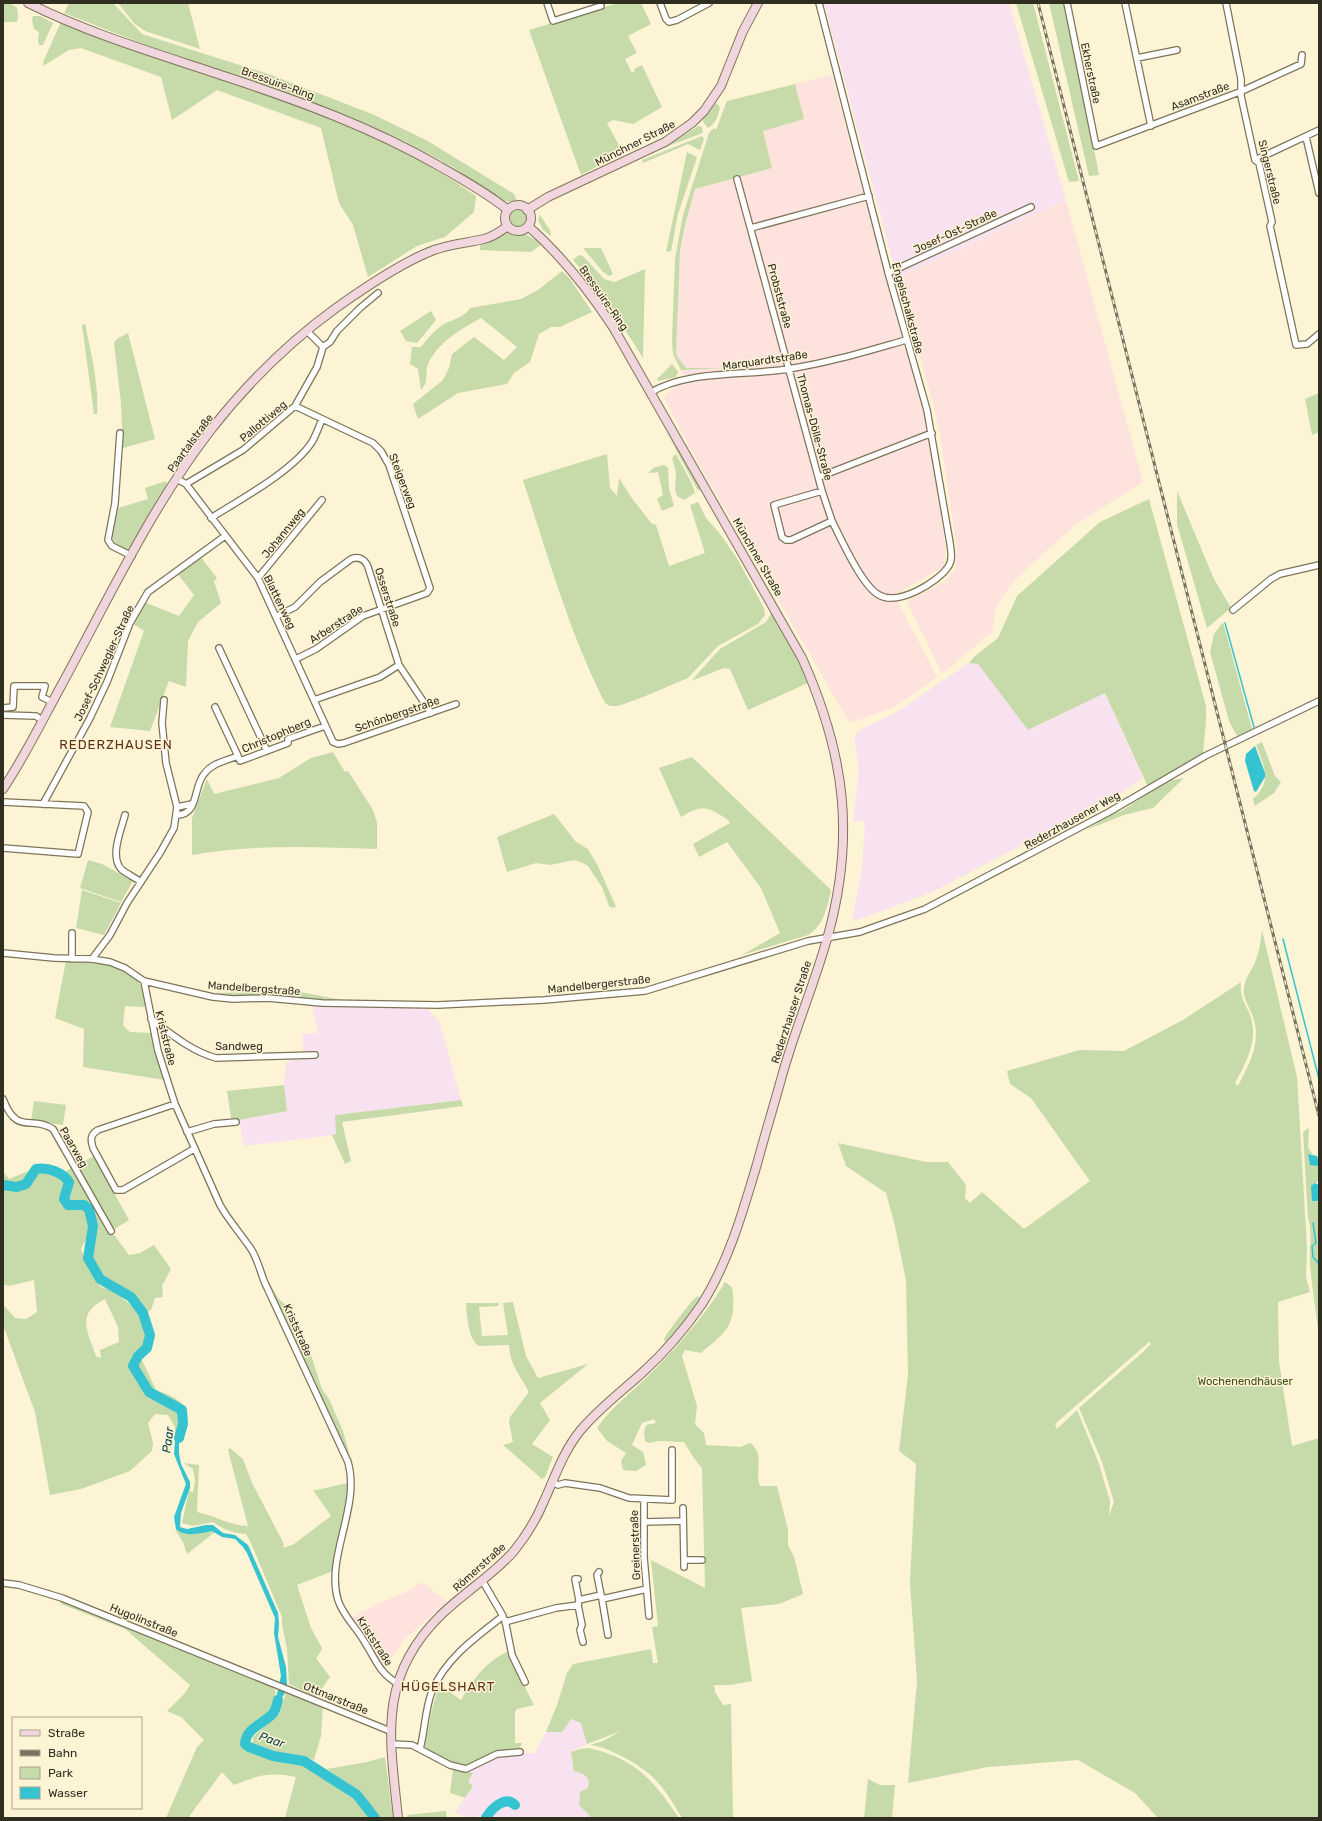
<svg xmlns="http://www.w3.org/2000/svg" width="1322" height="1821" viewBox="0 0 1322 1821" font-family="Rubik,sans-serif">
  <rect width="100%" height="100%" fill="#fdf3d5"/>
  <path fill="#fde2dd" d="M832,75L902,337L925,413L931,441L946,550L943,567L894,595L937,677L916,693L892,708L850,723L694,456L664,397L673,388L686,383L676,355L680,250L685,225L695,189L772,168L763,130L804,119L795,84Z
    M1066,200L1143,482L1075,525L1017,578L996,606L993,631L942,674L907,602L944,582L955,569L957,551L940,435L933,403L897,278Z
    M422,1582L447,1602L405,1639L384,1669L351,1618L377,1604L407,1592Z"/>
  <path fill="#f8e2f0" d="M824,3H1009L1066,200L897,278Z
    M969,663L978,664L1029,730L1105,693L1143,778L1124,792L930,893L855,921L853,916L862,868L865,820L853,822L859,769L854,738L858,731L895,713Z
    M311,1003L428,1009L440,1023L461,1100L336,1115V1135L244,1146L239,1120L287,1111L284,1085L286,1063L303,1053L302,1034L318,1033Z
    M570,1719L581,1723L587,1744L571,1752L574,1771L585,1774L588,1777L590,1782L588,1788L579,1805L592,1818H485L481,1816L467,1818L455,1812L473,1787L468,1782L473,1774L470,1772L471,1770L487,1760L504,1754L535,1753L546,1732H562Z"/>
  <path fill="#c6dba9" fill-rule="evenodd" d="M3,3H10L17,8L18,15L17,22H3Z
    M69,3H113L142,34L271,75L372,114L426,140L514,194L517,201L512,202L505,201L451,166L406,142L350,117L166,53L64,13Z
    M118,3H188L200,49L145,31L134,23Z
    M618,3H641L651,24L628,36L637,53L625,59L632,73L635,71L634,69L642,65L662,107L633,124L613,120L607,123L623,153L581,175L529,30Z
    M1016,3H1033L1079,181L1069,182Z
    M1049,3H1065L1099,175L1089,176Z
    M33,16H40L53,23L43,45H39L38,41L39,32L34,29L32,19Z
    M61,22L306,109C366,133 424,159 476,196L474,212L445,237L417,246L368,277L353,225L339,203L321,128L217,90L172,120L161,77L81,48L69,50L43,66L44,60Z
    M795,84L804,119L763,131L772,168L695,189L685,225L680,250L676,355L686,368H724L681,370L673,354L672,340L675,259L683,215L709,133L714,128L716,130L727,101Z
    M715,102L720,107C718,116 716,124 708,128L703,122V119Z
    M699,126L702,127L703,133L660,149Z
    M702,136L704,139L700,150L688,144L643,163L642,160Z
    M687,152L697,157L678,214L671,251L666,252Z
    M509 218a9 9 0 1 1 18 0a9 9 0 1 1-18 0Z
    M540,215L550,230L551,236L543,230L538,220Z
    M508,233H524L542,244L531,252L480,250V245Z
    M583,248H601L613,274L609,276L603,272Z
    M579,255L583,256L604,279L614,282L610,284L645,269L643,358L599,289L573,260Z
    M562,271L570,279L592,312L560,327H551L539,334L530,362L514,373L507,384L458,393L418,419L413,404L443,380L449,368L452,354L474,337L504,360L517,347L481,318C461,329 438,342 428,364C424,375 430,380 421,390L418,369L410,364L412,347H421C427,339 433,332 441,326C451,319 463,319 470,308L521,299L538,290Z
    M431,311L436,320L417,343L406,341L400,331Z
    M85,324C91,353 99,384 97,414H94L82,325Z
    M128,333L155,439L123,448L121,403L114,343L117,339Z
    M672,364L678,372L676,377L658,381L657,379Z
    M1319,393V432L1312,435L1305,399Z
    M666,431L701,487L698,491Z
    M607,454L610,488L617,496L619,478L631,497L651,523L656,525L669,566L705,553L690,505L698,502L706,518L721,535L738,560L764,608L765,615L758,624L718,646L688,678L643,697L618,706H610L605,703C569,632 548,556 523,480Z
    M676,454L692,484L695,493L684,500L677,496L675,490L676,472L672,458Z
    M664,465L668,468L669,488L674,506L662,511L657,499L663,495L658,472L648,473L653,468Z
    M166,481L168,488L131,550C122,549 114,545 112,536L118,508L148,499L145,488Z
    M1177,491L1214,579L1231,608L1207,628L1177,524Z
    M1149,499L1206,706V721L1203,754L1148,787L1105,693L1028,730L978,664L969,663L974,657L998,638L1017,596L1100,522Z
    M200,556L217,578L214,581L221,603L198,622L188,641L186,687L169,681L150,731L110,727L144,631L132,623L144,602L179,616L194,595L177,573Z
    M773,610L810,682L748,710L730,669L724,668L691,681L720,649L766,622Z
    M1223,622L1252,729L1237,736L1229,721L1210,652L1214,634Z
    M1262,742L1275,776L1281,782L1274,793L1255,806L1253,799C1273,781 1264,767 1256,745Z
    M333,752L345,772L348,771L373,810L377,823V849C315,847 253,844 192,855V818L207,779L214,794L279,778L311,758Z
    M692,757L831,890C827,907 824,926 808,935L742,955L780,933L761,888L727,842L699,857L693,844L730,823L728,820C707,806 703,804 681,817L659,768Z
    M1184,778L1153,808L1124,815L1086,830L1109,816L1123,810L1158,787L1172,780Z
    M554,814L576,842L588,849L598,866L616,907L613,908L609,906L602,887L588,866L581,862L574,860L550,865L536,863L507,872L497,837Z
    M88,860L102,864L133,881L121,902L80,888Z
    M82,890L121,903L104,935L76,928Z
    M1262,930L1297,1077L1307,1248L1306,1277L1310,1292L1278,1302L1279,1362L1292,1446L1319,1438V1818H1158L1135,1793L1078,1760L988,1767L908,1783L917,1681L910,1583L916,1464L899,1451L908,1375L906,1280L894,1222L886,1193L846,1166L838,1143L926,1162H948L966,1185L965,1198L970,1203L982,1192L1024,1229L1090,1181L1031,1098L1010,1084L1007,1071L1080,1050L1124,1051L1183,1020L1241,982C1239,999 1246,1003 1251,1018C1258,1042 1246,1062 1235,1083L1238,1086C1249,1064 1262,1042 1253,1017C1250,1007 1242,998 1244,988C1245,979 1251,971 1255,963C1259,952 1261,941 1262,930ZM1149,1342L1151,1344L1143,1352L1079,1408L1102,1462L1114,1502L1109,1516L1110,1501L1098,1461L1077,1410L1057,1429L1055,1424Z
    M66,961C89,964 131,961 142,988C144,994 144,1001 146,1007L125,1006L123,1025L130,1032L151,1033L165,1080L83,1067L84,1029L55,1018Z
    M296,991L350,1002L272,995L234,996L214,993Z
    M284,1085L287,1111L239,1120L231,1118L227,1091Z
    M461,1100L463,1106L342,1122L351,1161L345,1164L332,1135L336,1134L335,1115Z
    M34,1101L66,1105L63,1125L31,1121Z
    M1309,1128L1308,1148L1313,1154H1308L1317,1166L1319,1161V1181L1315,1183L1317,1202L1319,1201V1336C1316,1312 1312,1288 1310,1264C1309,1248 1313,1233 1308,1218L1303,1132Z
    M94,1156L129,1220L113,1230L75,1166Z
    M73,1167L112,1232L129,1255L140,1253L154,1245L171,1269L162,1286L163,1297L155,1298L151,1310L146,1312L132,1296L102,1278L92,1257L91,1247L95,1234L91,1210L86,1204L69,1203L67,1197C71,1185 72,1181 63,1173Z
    M31,1170L25,1182L14,1185L16,1190L27,1189L41,1171L52,1173L66,1181L60,1200C67,1216 76,1205 87,1211L90,1232L81,1249C86,1261 90,1275 99,1285C102,1289 108,1288 113,1291C127,1302 157,1322 146,1344C142,1351 134,1353 130,1359L142,1360L156,1390C176,1397 193,1404 184,1428L181,1425L175,1440V1427L168,1415L155,1414L148,1423L153,1443L152,1451L130,1471L81,1489L50,1495L35,1412L3,1325V1304L15,1318L26,1319L37,1312L34,1280L9,1286L3,1284V1172L9,1179ZM105,1299L118,1327L119,1342L100,1350L101,1358L96,1356C88,1332 75,1314 105,1299Z
    M264,1274L278,1298L290,1309L300,1327L307,1343L322,1389L329,1399L343,1431L351,1460Z
    M725,1282L732,1287C737,1324 728,1331 701,1353L685,1350L682,1356L697,1406L695,1424L704,1433L706,1445L741,1447L750,1443C766,1455 754,1472 760,1486H777L788,1530V1545L794,1557L803,1594L779,1604L741,1608L752,1681L730,1685H714L715,1692L723,1705L731,1704L733,1818H682C663,1786 654,1772 619,1755C609,1750 601,1746 590,1745L603,1741L621,1731L587,1744L581,1723L571,1719L562,1732H546L557,1705L567,1673L573,1664L651,1649L653,1663H658L652,1627L658,1626L651,1560L705,1588L702,1468C694,1460 690,1451 684,1442L658,1441L649,1443L645,1441L644,1432L646,1425L656,1423L654,1419L642,1423L632,1445L643,1452L646,1465L636,1471L623,1470L621,1461L626,1453L607,1441L597,1428C610,1409 627,1396 644,1380C673,1352 705,1316 725,1282Z
    M698,1296L700,1298L688,1319L666,1345L664,1339C666,1334 693,1298 698,1296Z
    M513,1302L526,1356L538,1378L588,1364L540,1403L550,1420L532,1444L553,1457L545,1477L542,1479L503,1445L513,1442L509,1422L510,1417L529,1392C520,1375 510,1365 509,1345L479,1346C468,1339 467,1316 466,1303H499L498,1306L479,1307L482,1336L508,1335L503,1303Z
    M230,1448L243,1459L252,1483L283,1542L284,1548L294,1544L331,1516L313,1490H317L347,1483C351,1496 336,1555 333,1571L297,1585L311,1628L322,1648L320,1653L316,1658L330,1677L316,1697L289,1684L287,1649L282,1624V1617L251,1543L246,1534C233,1533 224,1530 213,1522L193,1526L182,1523L189,1491L193,1492L195,1481L193,1469L183,1463L199,1465L197,1512C214,1515 230,1526 248,1526L228,1450Z
    M175,1529L191,1534L212,1531L215,1532L187,1554L183,1542Z
    M60,1601H64L272,1685C287,1704 251,1726 241,1737C252,1762 281,1754 301,1764C319,1773 336,1788 353,1799L354,1789L327,1769L367,1762L385,1757L393,1818H285L296,1777C267,1772 260,1775 234,1785L222,1772L188,1818H166L197,1747L204,1740L181,1717L167,1711L185,1693L190,1685L125,1629L61,1604Z
    M507,1652L534,1705L517,1709L515,1712V1743H522L519,1750C511,1751 502,1750 494,1753C481,1758 472,1768 457,1765C447,1763 436,1755 427,1750L425,1747L431,1713L439,1684L461,1700C475,1678 483,1664 507,1652Z
    M286,1692L323,1706L321,1736L314,1760C294,1751 272,1757 253,1743V1737L280,1713Z
    M589,1748C636,1759 653,1780 679,1818H592L579,1805L580,1792L588,1788C591,1776 584,1774 574,1771L571,1752L580,1749Z
    M453,1768L473,1773L468,1782L473,1786L465,1798L450,1793Z
    M868,1779L880,1785H895L892,1818H864Z
    M446,1811L447,1818H407V1815Z"/>
  <path fill="#35c3d1" d="M1255,746L1265,773V777L1256,792L1254,791L1245,761L1246,754Z
    M1308,1154L1317,1156L1319,1161L1318,1166L1310,1165Z
    M1315,1183L1319,1185V1201H1312L1311,1186Z
    M180,1425L184,1428L179,1444V1453L181,1464L190,1482V1488L181,1513L180,1527L187,1529L206,1525H213L223,1533L235,1535L248,1545L278,1613L279,1623L278,1637L286,1667L287,1684L285,1693L273,1712L281,1676L274,1633L275,1618L247,1553L243,1547L235,1539L222,1537L212,1531C201,1533 186,1538 176,1529L174,1517L186,1484L174,1454L175,1440Z
    M508,1799L516,1804L514,1807L510,1804L499,1807L490,1815L487,1812L494,1803Z"/>
  <g fill="none" stroke-linecap="round" stroke-linejoin="round">
    <path stroke="#35c3d1" stroke-width="1.5" d="M1225,623L1254,727
      M1283,939L1319,1079
      M1313,1223L1316,1243L1312,1246L1313,1257L1319,1264"/>
    <path stroke="#35c3d1" stroke-width="10" d="M3,1185L17,1187L26,1184L36,1169C48,1167 62,1172 69,1182L64,1199L68,1205H84L89,1209L93,1226L88,1258L100,1279L131,1297L143,1313L150,1335L147,1348L138,1356L133,1366L149,1392L182,1410L183,1424L179,1438
      M278,1700C277,1704 276,1709 274,1712C265,1724 246,1727 245,1744L249,1747L273,1756L304,1761L357,1795L375,1818
      M486,1818C491,1809 505,1795 515,1805"/>
    <g stroke="#7d745a" stroke-width="8">
      <path id="minor" d="M547,3L553,21L601,6
        M660,3L666,19L669,22L677,20L709,3
        M819,3L889,276L927,410L950,543C951,551 953,560 948,567C937,583 898,606 879,595C862,586 841,539 832,521
        M1067,3L1096,146L1242,91L1301,64L1302,55
        M1125,3L1151,126
        M1226,3L1241,79V96L1255,160L1259,163L1272,222L1270,226L1296,345L1307,344L1319,334
        M1137,58L1177,50
        M1306,137L1319,193
        M1255,160L1319,130
        M737,179L822,491L832,521L791,540H786L782,537L774,505L822,491
        M751,228L869,196
        M888,273L1031,207
        M307,331L323,347
        M650,393C686,370 745,376 788,369C828,363 867,351 906,340
        M295,406L373,443L381,451L389,465L430,588L427,593L363,616L316,649L296,659
        M120,433L115,503L108,540L112,546L132,556
        M819,477L932,433
        M177,479L186,484L258,578L333,742L338,744L344,743L456,704
        M186,484L243,450L295,406L317,367L323,347L330,342L337,331L360,308L378,293
        M211,518C241,499 293,471 312,442C316,435 319,427 322,419
        M258,578L322,500
        M1233,610L1271,579L1280,574L1319,565
        M277,616L295,607L320,582L351,559C359,556 365,559 368,567L399,665L431,713
        M219,648L267,751
        M314,700L380,677L399,665
        M215,707L238,756
        M3,708L13,707L14,686H45L42,697L52,702
        M3,715L36,716L43,721
        M3,802L84,806L88,812L78,854L3,848
        M43,804L90,718L107,682L130,623L148,592L225,536
        M177,807L192,804
        M125,815C121,831 109,857 122,870C128,874 135,878 141,882
        M177,815C199,815 193,787 204,774C212,763 225,761 238,756L240,761L288,743V739L325,726
        M3,953L54,958L92,959L110,962L125,968L144,981L213,997L233,999L268,998L322,1003L438,1005L544,1000L645,991L808,941L860,932L925,909L1109,812L1205,756L1319,701
        M72,959V933
        M92,959L110,935L127,903L160,853L174,828L177,807L166,763L162,723L164,700
        M144,981L158,1051L175,1104L220,1205C229,1221 241,1234 251,1249C257,1258 260,1270 264,1281L348,1462C361,1507 325,1557 338,1600C343,1616 356,1627 364,1641C375,1658 379,1673 397,1683
        M151,1019C171,1034 191,1051 216,1058L315,1055
        M3,1099C17,1136 31,1115 53,1129L111,1231
        M175,1104L98,1130C91,1134 90,1139 93,1148L116,1190H123L194,1149
        M187,1132L214,1124L236,1122
        M552,1482L558,1485L565,1483L600,1488L629,1498L672,1500V1450
        M644,1500V1557L649,1616
        M683,1508L684,1560H702
        M644,1522L683,1521
        M684,1560V1567
        M599,1572L597,1575L601,1595
        M578,1579H575L579,1600
        M3,1583L19,1585L62,1598L390,1731
        M602,1599L608,1635
        M578,1605L582,1625L580,1630L583,1642
        M505,1620L512,1655L525,1682
        M505,1622L556,1608L578,1605L579,1600L601,1595L602,1599L647,1589
        M391,1744L412,1745L450,1765L466,1769L497,1754L520,1752
        M420,1749C425,1730 425,1709 432,1691C446,1658 476,1637 503,1616L482,1580"/>
    </g>
    <g stroke="#7d745a" stroke-width="10">
      <path id="secondary" d="M28,3C92,35 162,55 230,78C302,102 373,128 439,166C462,179 487,193 508,210
        M505 218a13 13 0 1 1 26 0a13 13 0 1 1-26 0Z
        M527,210L548,197L665,142L692,123L704,111L721,86L743,31L758,3
        M3,789C25,756 42,721 61,686C108,600 150,509 210,431C245,386 289,342 336,308C364,288 402,262 434,250C451,244 467,243 484,239C493,237 501,231 508,226
        M398,1818C390,1739 377,1678 440,1616C463,1593 492,1576 514,1551C526,1536 537,1518 544,1501C555,1477 563,1452 580,1431C598,1409 621,1392 642,1373C665,1352 685,1329 702,1304C729,1261 743,1211 757,1164C765,1134 774,1105 782,1076C795,1029 814,985 827,939C856,837 845,754 802,658L613,327C588,289 561,255 528,226"/>
    </g>
    <use href="#minor" stroke="#fff" stroke-width="5.5"/>
    <use href="#secondary" stroke="#f1d7dd" stroke-width="8"/>
    <g stroke="#787260" stroke-width="3">
      <path id="rail" d="M1038,3L1319,1116"/>
    </g>
    <use href="#rail" stroke="#fdf3d5" stroke-width="1.5" stroke-dasharray="4.5" stroke-linecap="butt"/>
  </g>
  <g text-anchor="middle" stroke-width="3" stroke-linejoin="round" paint-order="stroke">
    <g font-size="11" fill="#302d21" stroke="#fdf3d5">
      <text transform="translate(1091 73) rotate(78)" y="4">Ekherstraße</text>
      <text transform="translate(278 83) rotate(20)" y="4">Bressuire-Ring</text>
      <text transform="translate(1200 96) rotate(-21)" y="4">Asamstraße</text>
      <text transform="translate(635 143) rotate(-27)" y="4">Münchner Straße</text>
      <text transform="translate(1270 172) rotate(76)" y="4">Singerstraße</text>
      <text transform="translate(955 231) rotate(-25)" y="4">Josef-Ost-Straße</text>
      <text transform="translate(780 296) rotate(75)" y="4">Probststraße</text>
      <text transform="translate(604 298) rotate(55)" y="4">Bressuire-Ring</text>
      <text transform="translate(908 308) rotate(75)" y="4">Engelschalkstraße</text>
      <text transform="translate(765 360) rotate(-8)" y="4">Marquardtstraße</text>
      <text transform="translate(263 421) rotate(-40)" y="4">Pallottiweg</text>
      <text transform="translate(815 427) rotate(75)" y="4">Thomas-Dölle-Straße</text>
      <text transform="translate(190 443) rotate(-54)" y="4">Paartalstraße</text>
      <text transform="translate(403 481) rotate(69)" y="4">Steigerweg</text>
      <text transform="translate(283 533) rotate(-51)" y="4">Johannweg</text>
      <text transform="translate(758 557) rotate(60)" y="4">Münchner Straße</text>
      <text transform="translate(388 597) rotate(72)" y="4">Osserstraße</text>
      <text transform="translate(280 602) rotate(64)" y="4">Blattenweg</text>
      <text transform="translate(336 624) rotate(-33)" y="4">Arberstraße</text>
      <text transform="translate(104 663) rotate(-65)" y="4">Josef-Schwegler-Straße</text>
      <text transform="translate(397 714) rotate(-19)" y="4">Schönbergstraße</text>
      <text transform="translate(276 735) rotate(-23)" y="4">Christophberg</text>
      <text transform="translate(1072 820) rotate(-29)" y="4">Rederzhausener Weg</text>
      <text transform="translate(599 984) rotate(-6)" y="4">Mandelbergerstraße</text>
      <text transform="translate(254 988) rotate(4)" y="4">Mandelbergstraße</text>
      <text transform="translate(791 1012) rotate(-72)" y="4">Rederzhauser Straße</text>
      <text transform="translate(166 1038) rotate(76)" y="4">Kriststraße</text>
      <text x="239" y="1050">Sandweg</text>
      <text transform="translate(74 1147) rotate(60)" y="4">Paarweg</text>
      <text transform="translate(298 1330) rotate(66)" y="4">Kriststraße</text>
      <text transform="translate(635 1545) rotate(-92)" y="4">Greinerstraße</text>
      <text transform="translate(479 1567) rotate(-42)" y="4">Römerstraße</text>
      <text transform="translate(144 1620) rotate(22)" y="4">Hugolinstraße</text>
      <text transform="translate(375 1641) rotate(57)" y="4">Kriststraße</text>
      <text transform="translate(336 1698) rotate(22)" y="4">Ottmarstraße</text>
    </g>
    <g font-size="11" fill="#3a4e11" stroke="#fdf3d5">
      <text x="1245" y="1385">Wochenendhäuser</text>
    </g>
    <g font-size="12" font-style="italic" fill="#08464c" stroke="#fdf3d5">
      <text transform="translate(168 1440) rotate(-83)" y="4">Paar</text>
      <text transform="translate(272 1740) rotate(19)" y="4">Paar</text>
    </g>
    <g font-size="13" letter-spacing="1" fill="#603213" stroke="#fdf3d5">
      <text x="116" y="749">REDERZHAUSEN</text>
      <text x="448" y="1691">HÜGELSHART</text>
    </g>
  </g>
  <rect width="1322" height="1821" fill="none" stroke="#302d21" stroke-width="8"/>
  <rect x="12" y="1717" width="130" height="92" fill="#fdf3d5" stroke="#aba48d"/>
  <rect x="20" y="1730" width="20" height="6" fill="#f1d7dd" stroke="#aba48d"/>
  <text x="48" y="1737" font-size="12" fill="#302d21">Straße</text>
  <rect x="20" y="1750" width="20" height="6" fill="#787260" stroke="#aba48d"/>
  <text x="48" y="1757" font-size="12" fill="#302d21">Bahn</text>
  <rect x="20" y="1767" width="20" height="12" fill="#c6dba9" stroke="#aba48d"/>
  <text x="48" y="1777" font-size="12" fill="#302d21">Park</text>
  <rect x="20" y="1787" width="20" height="12" fill="#35c3d1" stroke="#aba48d"/>
  <text x="48" y="1797" font-size="12" fill="#302d21">Wasser</text>
</svg>
